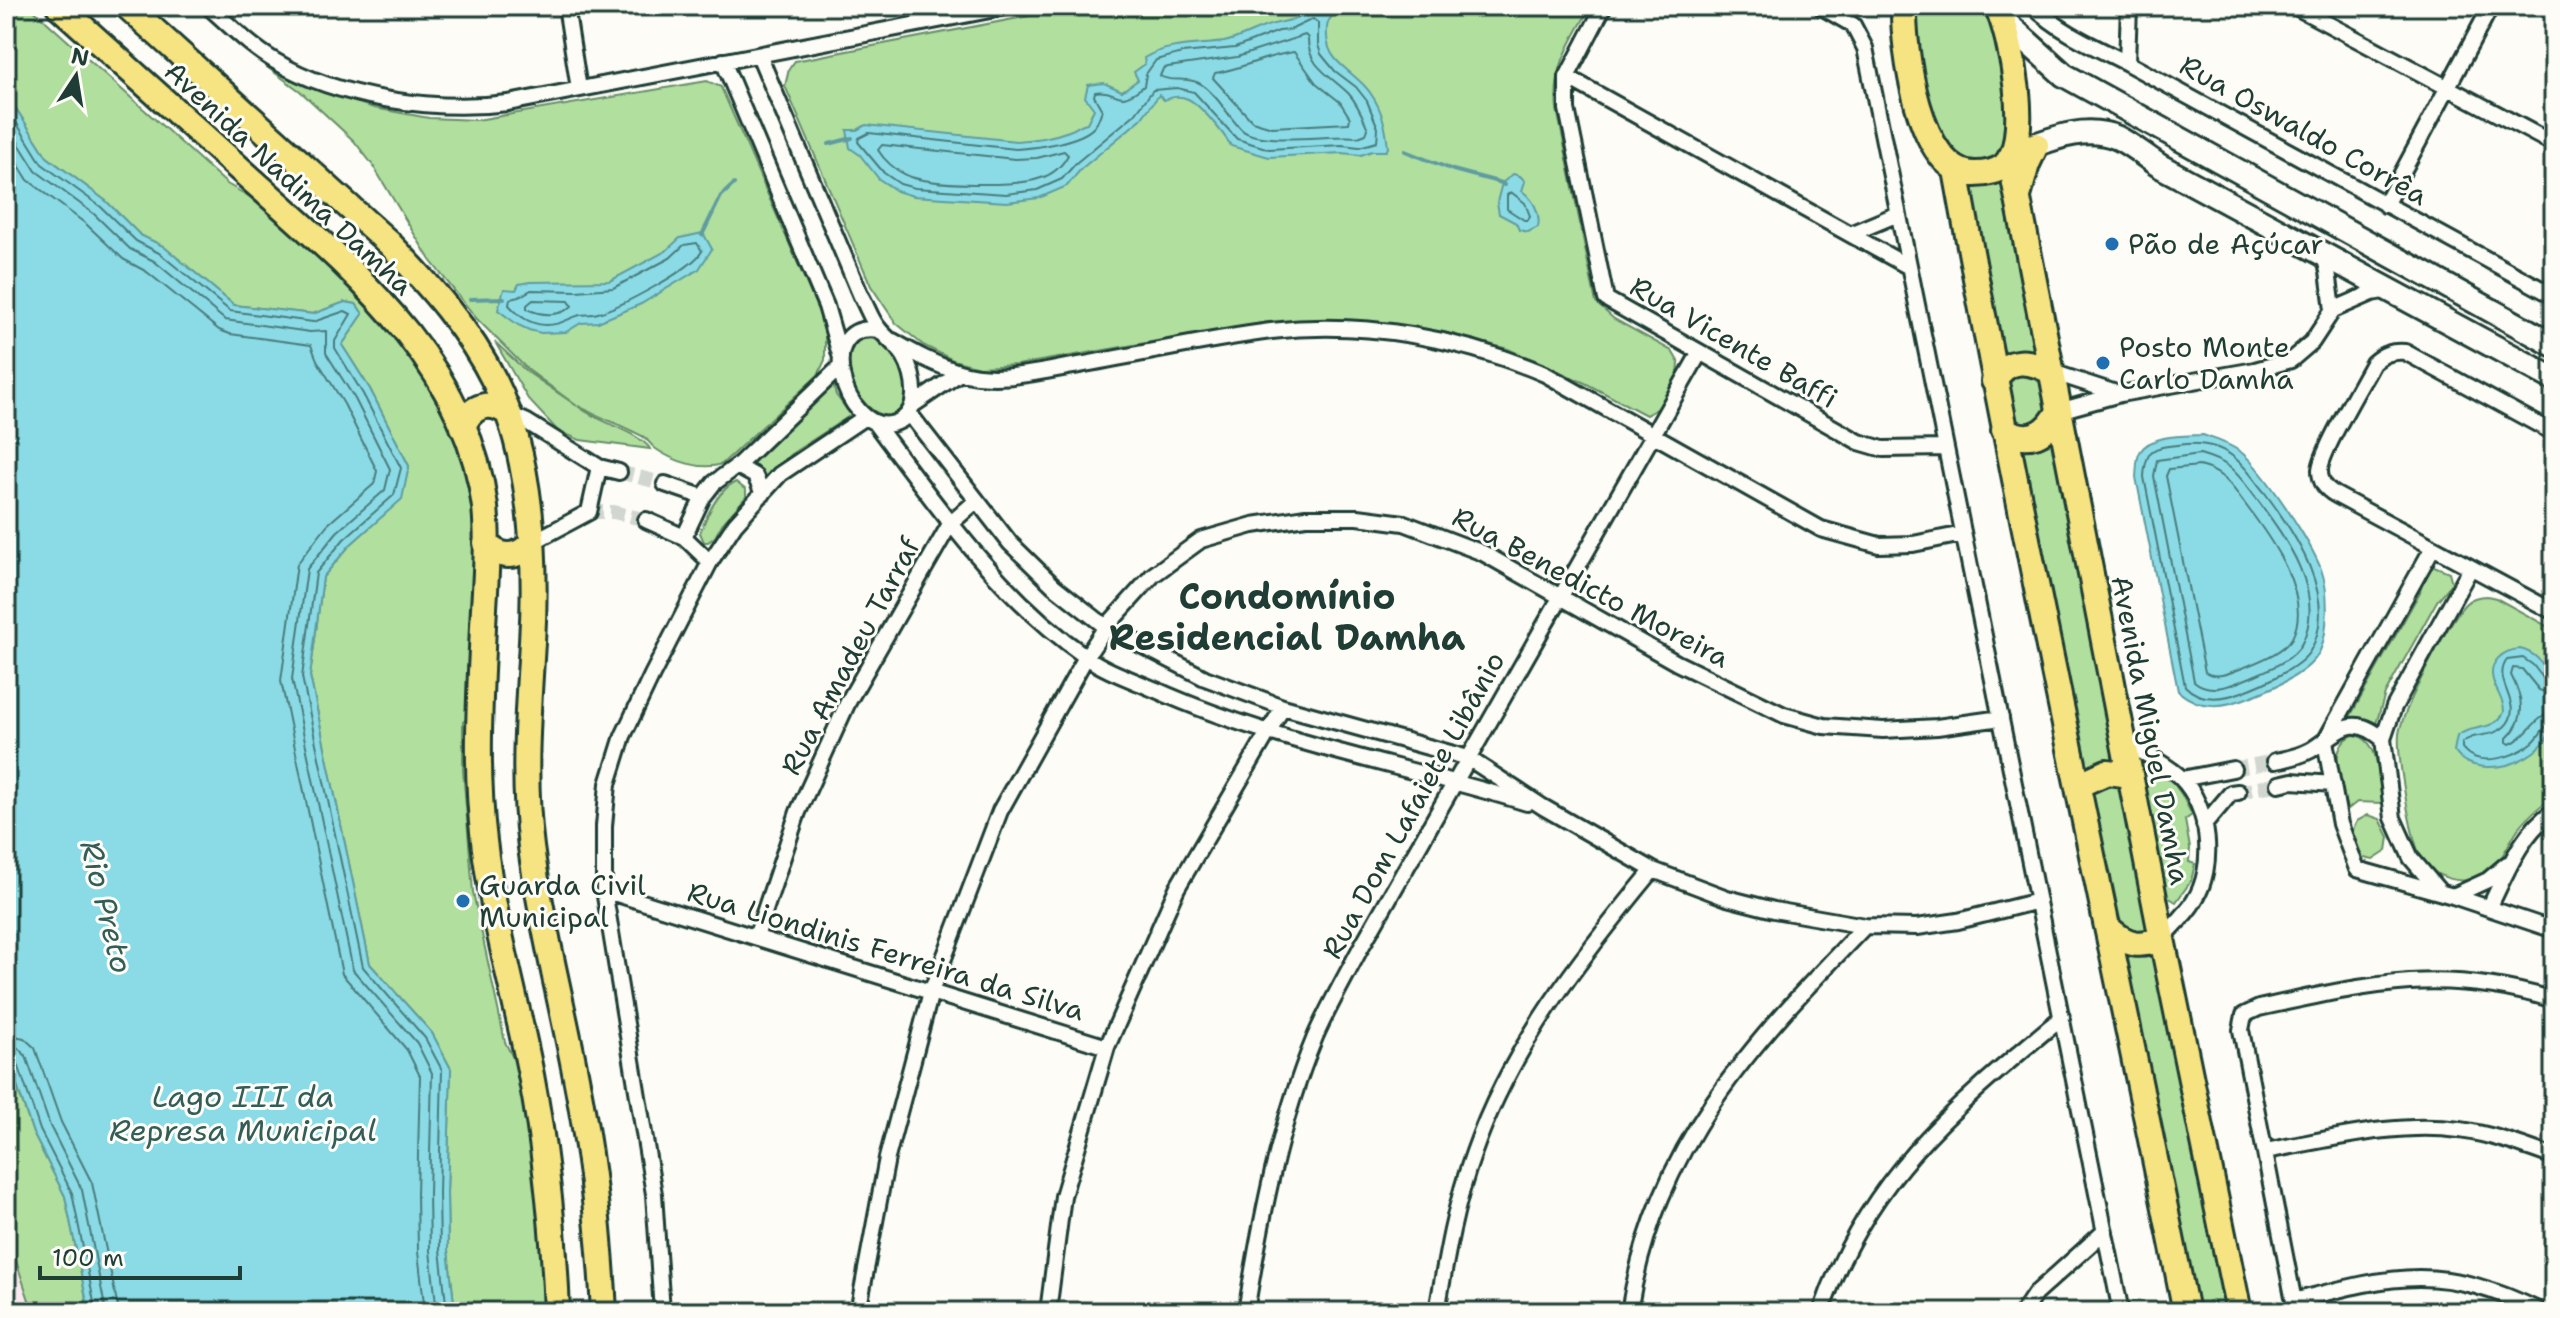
<svg xmlns="http://www.w3.org/2000/svg" width="2560" height="1318" viewBox="0 0 2560 1318" font-family="'Shantell Sans',sans-serif">
  <rect width="100%" height="100%" fill="#fdfcf7"/>
  <filter id="ink" filterUnits="userSpaceOnUse"><feTurbulence type="fractalNoise" baseFrequency=".0125" numOctaves="2"/><feDisplacementMap in="SourceGraphic" scale="16" xChannelSelector="R" yChannelSelector="G"/><feConvolveMatrix kernelMatrix="1 2 1 2 8 2 1 2 1" color-interpolation-filters="sRGB"/></filter>
  <g filter="url(#ink)">
    <path fill="#f8e9ef" d="M6,1231L23,1277L33,1312H6Z"/>
    <path fill="#b0df9e" stroke="#688e69" stroke-width="2" d="M6,6H29L227,184L261,203L367,300L401,340L452,424L478,509L472,715L463,722V770L473,892L505,1042L525,1082L549,1312H455L448,1250L447,1193L451,1069L432,1033L370,964L310,676L323,577L350,545L401,499L409,466L370,389L342,345L363,314L356,304L345,302L313,314L234,305L163,246L140,235L106,201L47,157L6,93Z
      M1081,6H1591C1572,41 1552,67 1557,109L1596,303L1614,319L1672,351L1679,363L1678,377L1661,407L1646,415L1585,383L1508,349L1443,332L1343,320L1268,322L1017,365L979,367L953,360L923,345L896,323L871,286L785,86L789,69L795,61Z
      M1915,6H1988L2006,56L2008,136L1997,159L1969,166L1940,138L1920,80Z
      M264,65L333,95L374,108L429,118L477,120L707,81L721,87L825,326V360L818,375L722,464C702,471 673,461 656,449C650,445 648,439 642,436C621,425 599,417 578,406C593,420 643,434 650,449L580,440L558,431L528,399L495,342L526,371L577,406L527,369L477,319L430,260L372,164L354,141L300,91Z
      M2005,181L2040,358L2003,366L1966,187Z
      M867,337C897,342 907,375 906,402L895,415C863,423 832,360 855,342C858,340 863,339 867,337Z
      M2014,370L2039,375L2043,383L2047,410L2033,426L2017,423L2011,418L2004,389Z
      M832,381L836,395L851,415L791,454L762,480L748,466Z
      M2052,432L2123,766L2084,779L2014,438Z
      M736,482L746,490V497L722,524L715,537L708,542H704L700,533C706,517 719,488 736,482Z
      M2434,566L2449,572L2452,583L2437,601L2385,694L2375,727L2347,722L2420,592L2425,572Z
      M2487,596L2496,598L2554,630V796C2541,805 2528,816 2518,829C2506,846 2502,866 2481,876C2462,886 2433,878 2422,859C2411,842 2397,755 2399,734C2402,711 2449,621 2465,604C2471,598 2478,596 2487,596Z
      M2353,735C2381,737 2379,782 2382,803L2357,802L2347,810C2342,787 2325,748 2353,735Z
      M2157,775L2170,778L2182,795L2192,815L2185,820L2190,848L2189,862L2195,864L2191,881L2176,902L2166,896L2147,792V783L2151,777Z
      M2113,782C2131,796 2123,828 2135,846L2153,920L2148,933L2138,936L2121,924L2109,867L2099,848L2090,798L2092,790Z
      M2368,815L2380,819L2389,837L2387,851L2373,860L2359,857L2351,834L2357,821Z
      M2158,948L2232,1312H2193L2122,953L2137,956Z
      M6,1055L33,1133L65,1196L89,1312H33L6,1231Z"/>
    <path fill="#8bdbe6" stroke="#609c9f" stroke-width="2" d="M1326,6H1336L1338,11C1327,19 1326,25 1327,37C1328,65 1357,72 1371,94C1383,111 1386,129 1388,148L1386,151H1372L1361,155L1342,153L1269,157L1231,146C1224,134 1201,105 1188,99C1179,95 1172,97 1164,100L1159,95L1141,119L1081,169L1067,186L1039,198L1007,202L913,196L897,191L879,179L860,155L850,148L847,130H857L866,125L1016,141C1034,140 1053,137 1069,131C1077,129 1079,124 1087,123L1094,109L1085,97L1088,85L1104,83L1122,91L1138,80L1134,72L1145,64L1144,58C1169,43 1197,46 1224,42C1243,38 1260,26 1278,23C1294,20 1311,14 1326,6Z
      M6,93L47,157L106,201L140,235L163,246L234,305L313,314L345,302L356,304L363,314L342,345L370,389L409,466L402,499L350,545L323,577L310,676L370,964L432,1033L451,1069L447,1193L448,1250L455,1312H89L65,1196L33,1133L6,1053Z
      M1513,174L1520,176L1525,181L1522,191C1533,199 1541,213 1538,227L1528,232L1519,230L1516,223L1499,214L1497,202L1502,183Z
      M703,233L712,249L699,269L641,304L598,322L581,323L566,332L541,333L529,330L518,325L498,310L504,289L516,290L519,284L530,282L610,281L666,251L680,238Z
      M2203,435C2217,440 2230,444 2242,453C2265,472 2310,541 2321,569C2329,591 2330,640 2315,659C2300,677 2273,688 2252,696C2226,707 2201,711 2178,691L2136,477C2137,469 2136,458 2140,452C2151,434 2185,436 2203,435Z
      M2520,649C2551,656 2560,700 2553,727C2543,753 2513,768 2487,767C2473,766 2462,763 2454,751L2457,736C2472,724 2495,732 2504,712C2504,699 2496,692 2493,680C2488,662 2503,650 2520,649Z"/>
    <g fill="none" stroke-linecap="round" stroke-linejoin="round">
      <path stroke="#4a7c7b" stroke-width="2" d="M1313,19L1318,23V45L1321,54L1335,71L1356,87L1367,101L1378,128L1377,142L1359,147L1342,145L1269,149L1237,139L1194,92L1177,88L1153,90L1135,114L1076,163L1062,179L1037,190L1006,194L915,188L900,184L884,173L858,142L859,138L869,133L1016,149C1036,148 1080,142 1094,127C1098,123 1100,115 1102,110L1094,96L1095,92C1120,88 1114,109 1144,86L1146,74L1156,60L1182,53L1235,48L1279,31L1290,30Z
        M1305,35L1308,38C1307,66 1331,76 1349,94C1358,104 1363,117 1368,129L1366,134L1358,137C1332,134 1260,146 1242,130C1228,117 1218,95 1201,84C1188,76 1171,83 1160,76L1163,69L1168,67L1237,57Z
        M1294,52L1316,83L1340,102L1350,118L1349,123L1272,127L1252,121L1213,78L1215,73C1242,69 1267,55 1294,52Z
        M6,106L42,164L101,207L136,241L159,253L230,311L313,322L345,311L351,314L335,341V348L363,394L401,468L394,495L344,539L316,573L302,677L363,967L425,1038L442,1070L439,1193L440,1250L447,1312
        M6,123L36,171L94,214L130,249L154,261L225,320L310,332L326,331V353L355,399L390,469L385,490L337,532L307,569L292,679L353,970L417,1043L432,1073L429,1193L430,1251L437,1312
        M6,145L28,180L86,224L123,259L147,272L219,330L230,334L311,345L317,360L344,404L377,471L374,484L327,525L297,564L281,681L342,974L407,1050L420,1076L417,1194L418,1252L425,1312
        M882,145L1015,159L1037,158L1064,151L1068,155C1062,166 1054,174 1041,178C1016,187 929,186 906,175C895,170 884,160 878,150Z
        M1511,192L1525,203L1530,216L1528,220H1524L1507,209V195Z
        M697,243L702,251C693,269 620,307 598,313C592,315 586,314 580,315C566,319 562,325 545,325C529,324 519,316 509,305L510,299L519,297L531,290L577,291L613,288L670,258L684,245Z
        M533,300L569,301L572,306C560,317 542,316 527,309V305Z
        M2186,444C2204,443 2223,447 2237,460C2248,469 2256,483 2265,493C2295,533 2340,600 2310,651C2300,668 2261,685 2242,692C2223,699 2200,702 2185,686L2144,477C2146,444 2156,448 2186,444Z
        M2200,454C2210,457 2219,460 2228,466C2239,474 2248,488 2256,498C2285,537 2327,593 2302,643C2294,661 2263,672 2246,679C2230,686 2209,694 2194,681L2154,476L2157,460Z
        M2199,466C2207,468 2215,471 2221,476C2231,483 2238,495 2245,504C2269,536 2314,596 2292,638C2284,652 2259,661 2245,667C2232,672 2217,680 2205,672L2166,476L2169,469Z
        M2554,685L2546,682L2533,665L2523,658L2507,660C2490,682 2527,705 2504,727C2492,738 2474,732 2462,743V748C2478,769 2515,757 2532,743C2541,736 2542,725 2554,723
        M2554,695L2539,690L2522,669L2513,668L2511,675C2523,698 2527,719 2507,738V742L2510,744C2530,736 2534,715 2554,713
        M6,1034L24,1038L35,1048L61,1122L92,1183L119,1312
        M6,1046L18,1048L26,1056L50,1126L82,1190L106,1312
        M6,1056H12L17,1061L40,1130L72,1193L96,1312"/>
      <path stroke="#609c9f" stroke-width="4" d="M829,144L852,138
        M1405,151L1453,170L1502,183L1504,185
        M702,235L721,196L734,184
        M470,299L504,298"/>
      <path stroke="#d1d6d0" stroke-width="14" stroke-dasharray="14 7" stroke-linecap="butt" d="M619,472L665,484
        M589,512H614L646,520
        M2233,769L2275,761
        M2238,792L2279,784"/>
      <g stroke="#1f3d34" stroke-width="20">
        <path id="street" d="M208,6C229,25 250,46 275,61C338,99 436,112 508,103L1011,6
          M566,6L579,89
          M1604,6L1567,77V109L1606,299L1859,442L1883,449L1946,448
          M1820,6L1853,25L1865,48L2121,1312
          M2033,6C2060,32 2093,46 2127,63L2554,296
          M2294,6L2554,144
          M759,55L861,296C867,306 871,320 879,329C886,338 897,345 904,356C916,376 923,418 891,424C844,433 812,319 879,330
          M723,61L826,306L841,358
          M2127,63L2129,6
          M1567,77L1909,267
          M2385,205L2491,6
          M1850,234L1898,214
          M2333,310L2372,293L2388,290
          M893,341C914,353 935,365 959,372C997,384 1041,371 1079,365C1143,354 1207,339 1271,331C1364,320 1460,338 1545,374L1821,529L1879,545L1913,544L1963,534
          M2052,372L2119,394
          M913,405L960,373
          M2059,411L2120,394L2255,370L2291,360L2312,342L2333,310L2328,271L2325,259L2319,253
          M909,413L1010,543L1054,586L1106,627L1205,678L1283,707L1468,758L1543,807L1653,870L1727,898L1774,910L1865,926L1917,927L1958,921L2038,901
          M509,414L527,422L599,467L589,512L531,543
          M874,422C937,506 998,595 1085,656C1105,671 1133,680 1156,690C1274,743 1404,765 1527,803
          M2554,433L2405,352C2391,351 2383,354 2373,363C2362,384 2321,451 2320,470C2320,483 2326,489 2336,495L2554,612
          M737,466L755,476L763,494
          M599,467L619,472
          M665,484L703,497
          M646,520L684,537L710,562
          M684,537L703,497L714,483L737,466L841,366
          M2432,549L2325,741L2340,824L2357,869L2453,896L2554,930
          M2124,741C2142,753 2166,763 2181,778C2210,807 2216,867 2194,901C2186,915 2172,927 2162,939
          M2275,761C2287,759 2300,756 2311,750C2339,733 2350,711 2383,739
          M2182,779L2233,769
          M2279,784L2292,781L2333,784
          M2204,825L2231,793L2238,792
          M604,890L1107,1047
          M2439,891L2411,858L2393,818L2383,739L2394,707L2470,569
          M2453,896L2488,880L2507,864
          M2489,908C2506,874 2521,832 2554,811
          M756,937L798,812L848,702L950,524L976,501
          M2265,1151C2328,1140 2395,1121 2460,1130C2491,1134 2524,1146 2554,1157
          M2294,1301C2397,1274 2442,1263 2542,1312
          M662,1312L654,1194L604,890V826L608,784L623,736L652,675L710,562L735,524L780,474L865,417
          M858,1312L887,1158L931,992L1000,811L1086,657L1106,627L1153,575L1201,540L1253,525L1306,517H1358L1404,523L1483,553L1677,663L1784,715L1824,726L1883,730L1937,727L2001,718
          M1048,1312L1063,1196L1107,1047L1177,888L1283,707
          M1246,1312C1261,1219 1279,1124 1315,1037C1328,1007 1345,978 1360,949L1699,354
          M1437,1312C1446,1258 1455,1204 1474,1152C1511,1046 1582,956 1653,870
          M1629,1312C1656,1143 1752,1044 1865,926
          M1821,1312C1867,1176 1957,1105 2062,1017
          M2023,1312L2035,1294L2105,1231
          M2296,1312L2241,1030L2244,1015L2259,1008C2369,984 2443,966 2554,1000"/>
      </g>
      <g stroke="#1f3d34" stroke-width="28">
        <path id="secondary" d="M2002,19L2064,75L2554,345
          M2021,150C2052,139 2085,124 2118,138C2132,145 2146,157 2160,166L2554,379"/>
      </g>
      <g stroke="#1f3d34" stroke-width="30">
        <path id="primary" d="M59,6C120,61 181,116 242,171C344,263 467,359 485,507C489,546 485,586 483,626C480,698 475,769 484,841C493,920 516,998 531,1075C546,1154 554,1232 557,1312
          M127,6L389,243C429,285 469,329 495,382C532,456 537,561 532,642C528,712 522,777 531,847C541,923 561,998 575,1072C591,1152 600,1231 604,1312
          M1904,6C1903,47 1918,174 1975,174C1984,174 1996,172 2004,166C2033,143 2011,35 1997,6
          M2010,158L2162,939L2239,1312
          M1956,170C2025,552 2110,931 2186,1312
          M2019,193L2027,164L2036,145
          M1994,381C2008,356 2030,360 2052,372
          M463,427C471,405 491,399 509,414
          M2004,430C2029,443 2047,435 2059,411
          M486,543C499,559 518,559 531,543
          M2078,785L2107,772L2130,775
          M2109,929C2128,946 2139,947 2162,939"/>
      </g>
      <use href="#street" stroke="#fdfcf7" stroke-width="14"/>
      <use href="#secondary" stroke="#fdfcf7" stroke-width="22"/>
      <use href="#primary" stroke="#f6e381" stroke-width="24"/>
    </g>
  </g>
  <g fill="#1f6fb2" stroke="#fdfcf7" stroke-width="3">
    <circle cx="2112" cy="244" r="8"/>
    <circle cx="2103" cy="363" r="8"/>
    <circle cx="463" cy="901" r="8"/>
  </g>
  <g text-anchor="middle" stroke-width="6" stroke-linejoin="round" paint-order="stroke">
    <g font-size="28" fill="#1f3d34" stroke="#fdfcf7">
      <text transform="translate(2304 130) rotate(29)" y="10">Rua Oswaldo Corrêa</text>
      <text transform="translate(289 178) rotate(43)" y="10">Avenida Nadima Damha</text>
      <text transform="translate(1734 342) rotate(30)" y="10">Rua Vicente Baffi</text>
      <text transform="translate(1591 587) rotate(28)" y="10">Rua Benedicto Moreira</text>
      <text transform="translate(850 656) rotate(-62)" y="10">Rua Amadeu Tarraf</text>
      <text transform="translate(2151 730) rotate(79)" y="10">Avenida Miguel Damha</text>
      <text transform="translate(1413 805) rotate(-61)" y="10">Rua Dom Lafaiete Libânio</text>
      <text transform="translate(886 951) rotate(17)" y="10">Rua Liondinis Ferreira da Silva</text>
    </g>
    <g font-size="28" fill="#1f3d34" stroke="#fdfcf7" text-anchor="start">
      <text x="2128" y="254">Pão de Açúcar</text>
      <text x="2119" y="357">Posto Monte<tspan x="2119" dy="32">Carlo Damha</tspan></text>
      <text x="479" y="895">Guarda Civil<tspan x="479" dy="32">Municipal</tspan></text>
    </g>
    <g font-size="30" font-style="italic" fill="#355d58" stroke="#fdfcf7">
      <text transform="translate(106 907) rotate(76)" y="10">Rio Preto</text>
      <text x="243" y="1107">Lago III da<tspan x="243" dy="34">Represa Municipal</tspan></text>
    </g>
    <g font-size="36" font-weight="bold" fill="#1f3d34" stroke="#fdfcf7">
      <text x="1287" y="609">Condomínio<tspan x="1287" dy="41">Residencial Damha</tspan></text>
    </g>
  </g>
  <rect width="2560" height="1318" fill="none" stroke="#fdfcf7" stroke-width="32"/>
  <rect x="16" y="16" width="2528" height="1286" fill="none" stroke="#1f3d34" stroke-width="3" filter="url(#ink)"/>
  <g transform="translate(76 76) rotate(12)" stroke="#fdfcf7" stroke-width="6" paint-order="stroke">
  <path d="M0-6L14 30L0 20L-14 30Z" fill="#1f3d34"/>
  <text y="-12" font-size="22" font-weight="bold" text-anchor="middle" fill="#1f3d34">N</text>
  </g>
  <path d="M40 1266v12h200v-12" fill="none" stroke="#1f3d34" stroke-width="4"/>
  <text x="52" y="1266" font-size="24" fill="#1f3d34" stroke="#fdfcf7" stroke-width="6" paint-order="stroke">100 m</text>
</svg>
